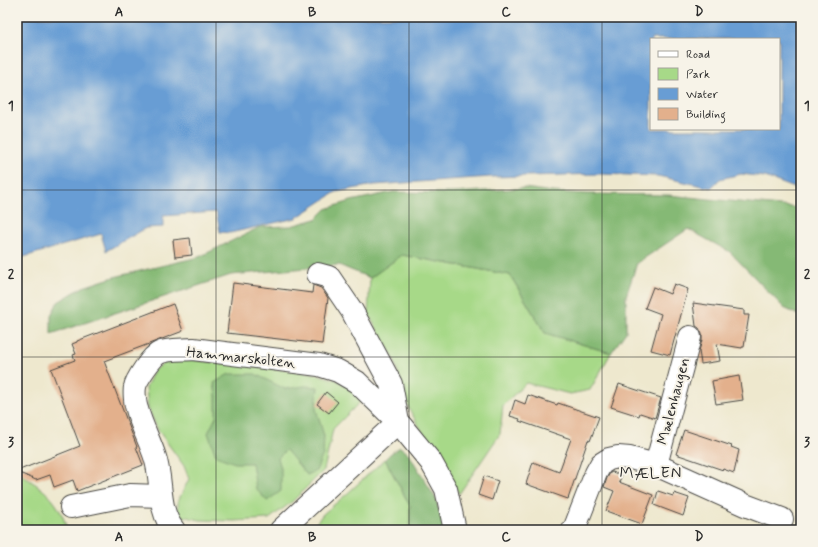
<svg xmlns="http://www.w3.org/2000/svg" width="818" height="547" viewBox="0 0 818 547" font-family="Mynerve,sans-serif">
  <rect width="100%" height="100%" fill="#f7f3e8"/>
  <filter id="ink" filterUnits="userSpaceOnUse"><feTurbulence type="fractalNoise" baseFrequency=".025" numOctaves="2"/><feDisplacementMap in="SourceGraphic" scale="8" xChannelSelector="R" yChannelSelector="G"/><feConvolveMatrix kernelMatrix="1 2 1 2 8 2 1 2 1" color-interpolation-filters="sRGB"/></filter>
  <filter id="wash" filterUnits="userSpaceOnUse"><feTurbulence type="fractalNoise" baseFrequency=".012" numOctaves="4" result="noise"/><feDisplacementMap in="SourceGraphic" scale="16" xChannelSelector="R" yChannelSelector="G"/><feGaussianBlur stdDeviation="0.9" result="paint"/><feColorMatrix in="noise" values="0 0 0 0 0 0 0 0 0 0 0 0 0 0 0 0 0 1.4 0 .05"/><feComposite in="paint" operator="in"/></filter>
  <g filter="url(#wash)">
    <rect width="100%" height="100%" fill="#eee8ce"/>
    <path fill="#a7d988" stroke="#69825a" d="M402,255L510,275L545,333L611,353L590,390L570,394L526,383L503,405L500,434L459,494L409,409L394,359L368,314L370,278Z
      M183,359L312,373L337,380L357,393L360,402L333,429L324,470L293,501L269,519L234,521L200,520L178,515V501L189,479L184,466L158,430L148,408L146,388L154,370L168,361Z
      M385,459L410,506V530H311L323,514L348,493Z
      M17,472C26,478 35,483 43,490C55,500 64,515 67,530H17Z"/>
    <path fill="#85b974" stroke="#587250" d="M525,188L552,192L588,194L668,195L801,208V316L784,308L730,252L688,229L637,263L626,296V332L611,353L545,333L510,275L402,255L370,278L339,265L231,275L51,334V315L58,302L83,287L114,277L199,257L260,227L291,226L316,219L326,209L351,201L393,192L452,193Z
      M229,374H255L285,389L305,386L318,387L316,409L324,436L323,454L316,471L307,475L286,450L278,458L281,468V491L267,501L256,489L252,463H235L216,456L208,433L216,417V396L214,383Z
      M400,447L409,454L436,499L444,530H410V506L385,459L390,454Z"/>
    <path fill="#689dd4" stroke="#4a6480" fill-rule="evenodd" d="M17,17H801V187H792L765,177L741,174L720,179L711,188L658,176L600,174L491,177L374,185L336,192L296,218L230,233L220,232L216,212L163,216V227L146,228L106,251L101,234L17,259ZM651,39H779V129H651Z"/>
    <g id="blocks">
      <path fill="#e3b08c" d="M190,238L192,255L175,257L173,240Z
        M233,283L312,293L313,285L321,288L328,298L322,344L227,333Z
        M674,284L688,289L670,355L651,350L661,314L645,308L653,287L670,294Z
        M693,303L744,310V315H749L744,347H742V348L717,344L720,361L701,364L699,351L702,340V334L699,328L696,326Z
        M173,304L183,331L104,361L137,447H136L143,465L77,491L73,480L54,487L50,475L36,480L17,472V471L80,446L51,369L75,360L73,355L76,354L72,344L77,342V341Z
        M739,376L743,400L716,404L712,381Z
        M619,384L661,398L655,418L640,413L639,416L611,407Z
        M326,392L338,402L329,413L317,404Z
        M528,395L557,405L558,403L599,417L590,441L588,440L568,499L526,484L533,462L559,472L571,439L519,421L520,419L510,416L515,400L525,404Z
        M684,430L732,446L731,447L739,450L734,473L723,469V470L676,454Z
        M612,472L622,475L619,482L653,495L642,524L606,511L614,491L604,487L607,478L610,473Z
        M484,476L498,481L492,500L478,495Z
        M658,491L673,496L674,493L689,498L683,516L654,505Z"/>
    </g>
  </g>
  <g filter="url(#ink)">
    <use href="#blocks" fill-opacity="0" stroke="#484743" stroke-width="1"/>
    <g fill="none" stroke-linecap="round" stroke-linejoin="round">
      <g stroke="#484743" stroke-width="24">
        <path id="minor" d="M318,274L329,277L352,311L391,384L398,422
          M656,465L690,337
          M71,507L130,495L161,496
          M174,530C157,510 163,481 155,457C150,441 141,425 137,409C135,404 134,392 135,387C136,380 152,356 159,353C167,349 184,350 193,349L319,365L338,371L357,382L398,422L431,462L446,489L455,530
          M281,530L398,422
          M573,530L575,527L596,473L601,464L609,459L618,457L630,458L656,465L745,505L782,519"/>
      </g>
      <use href="#minor" stroke="#fff" stroke-width="22"/>
    </g>
  </g>
  <path fill="none" stroke="#2b2b2b" stroke-width="1" stroke-opacity="0.55" d="M216,17V530M409,17V530M602,17V530M17,190H801M17,357H801"/>
  <g text-anchor="middle" stroke-width="4" stroke-linejoin="round" paint-order="stroke">
    <g font-size="15" fill="#2b2b2b" stroke="#f7f3e8">
      <text transform="translate(241 357) rotate(6)" y="5">Hammarskolten</text>
      <text transform="translate(673 401) rotate(-75)" y="5">Mælenhaugen</text>
    </g>
    <g font-size="16" letter-spacing="1" fill="#2b2b2b" stroke="#f7f3e8">
      <text x="651" y="478">MÆLEN</text>
    </g>
  </g>
  <rect width="818" height="547" fill="none" stroke="#f7f3e8" stroke-width="44"/>
  <rect x="650" y="38" width="130" height="92" fill="#f7f3e8" stroke="#a5a39c"/>
  <rect x="658" y="51" width="20" height="6" fill="#ffffff" stroke="#a5a39c"/>
  <text x="686" y="58" font-size="12" fill="#2b2b2b">Road</text>
  <rect x="658" y="68" width="20" height="12" fill="#a7d988" stroke="#a5a39c"/>
  <text x="686" y="78" font-size="12" fill="#2b2b2b">Park</text>
  <rect x="658" y="88" width="20" height="12" fill="#689dd4" stroke="#a5a39c"/>
  <text x="686" y="98" font-size="12" fill="#2b2b2b">Water</text>
  <rect x="658" y="108" width="20" height="12" fill="#e3b08c" stroke="#a5a39c"/>
  <text x="686" y="118" font-size="12" fill="#2b2b2b">Building</text>
  <rect x="22" y="22" width="774" height="503" fill="none" stroke="#2b2b2b" stroke-width="1.5"/>
  <g font-size="13" text-anchor="middle" font-weight="bold" fill="#2b2b2b">
    <text x="119" y="16">A</text>
    <text x="312" y="16">B</text>
    <text x="506" y="16">C</text>
    <text x="699" y="16">D</text>
    <text x="11" y="110">1</text>
    <text x="807" y="110">1</text>
    <text x="11" y="278">2</text>
    <text x="807" y="278">2</text>
    <text x="11" y="446">3</text>
    <text x="807" y="446">3</text>
    <text x="119" y="541">A</text>
    <text x="312" y="541">B</text>
    <text x="506" y="541">C</text>
    <text x="699" y="541">D</text>
  </g>
</svg>
